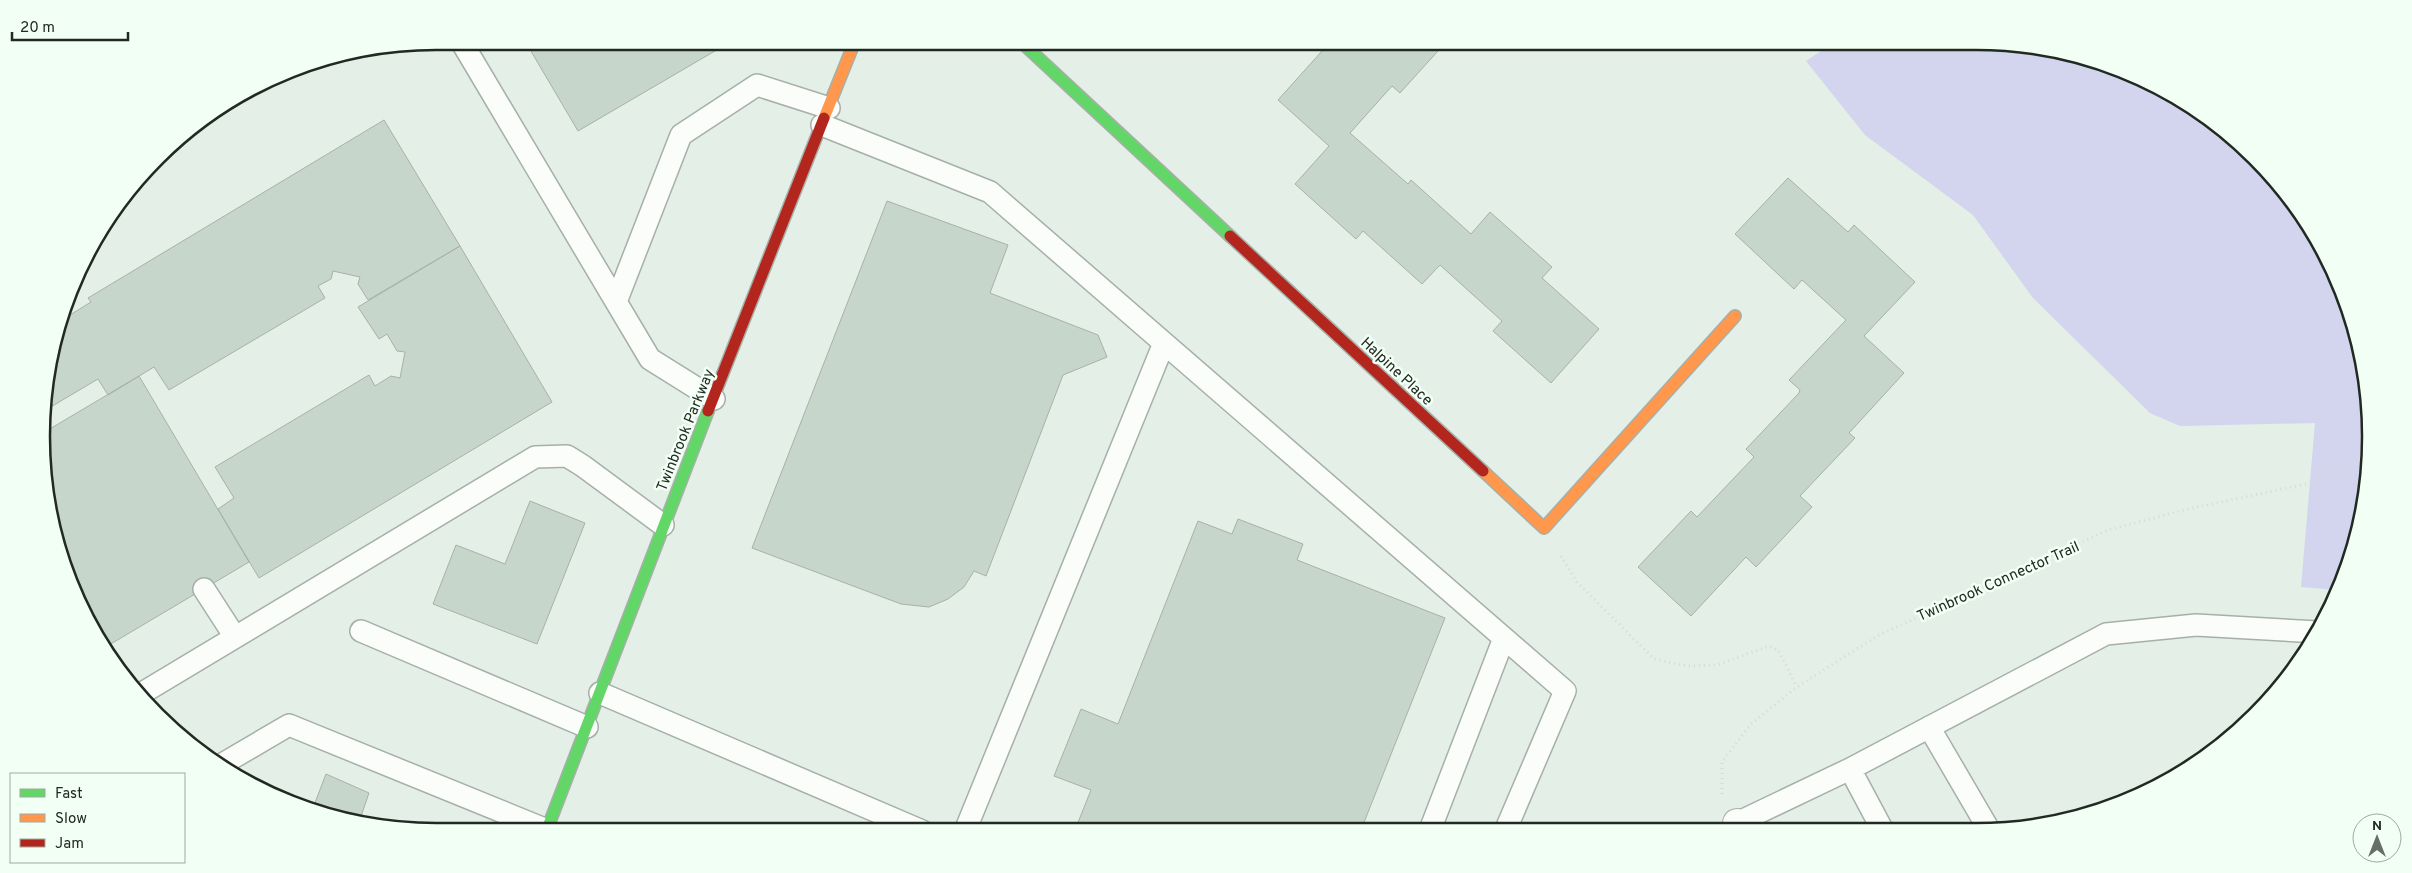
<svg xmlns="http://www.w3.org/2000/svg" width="2412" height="873" viewBox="0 0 2412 873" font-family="Overpass,sans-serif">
  <rect width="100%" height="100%" fill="#e4efe7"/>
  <path fill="#d3d4ed" d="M1836,41H1964L2126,73L2150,82L2216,123L2272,176L2318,239L2350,309L2367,385L2370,462L2357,539L2336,590L2301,587L2315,423L2180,426L2150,413L2033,298L1973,215L1865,135L1806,61Z"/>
  <path fill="#c7d6cb" stroke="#a8b0aa" d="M525,41H732L578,131Z
    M1331,41H1447L1400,93L1392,86L1350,133L1408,184L1411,180L1471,234L1490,212L1552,267L1542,278L1599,329L1551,383L1493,331L1502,321L1440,265L1422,284L1363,231L1356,239L1295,184L1329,146L1278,100Z
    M384,120L460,246L368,300L358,284L360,277L333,271L331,279L318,286L325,298L169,390L154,367L108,395L98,379L44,411L45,385L65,318L91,302L88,298Z
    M1788,178L1848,232L1854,225L1915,282L1864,336L1904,373L1849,433L1855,438L1800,496L1812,507L1756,567L1746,557L1691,616L1638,567L1691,511L1697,517L1754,457L1746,449L1799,393L1800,390L1789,380L1846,320L1802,280L1794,289L1735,234Z
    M887,201L1008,245L990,293L1098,335L1107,357L1063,375L986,576L974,571L964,587L948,599L929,607L901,604L752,548Z
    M460,246L552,402L259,578L218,509L234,498L215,467L369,375L375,386L391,376L400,378L405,352L397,351L387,334L379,339L358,307Z
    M139,376L249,562L104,648L55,539L42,463L43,433Z
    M530,501L585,523L537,644L433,604L456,545L505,564Z
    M1238,519L1303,544L1297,560L1445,618L1361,830H1075L1091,790L1054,776L1081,709L1118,724L1198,521L1232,534Z
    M326,774L369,793L359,822L334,818L303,804L313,808Z"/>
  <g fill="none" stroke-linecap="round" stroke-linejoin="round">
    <g stroke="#a6afa8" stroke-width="24">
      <path id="lane" d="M461,41L650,359L714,399
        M822,125L990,192L1565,691L1506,829
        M616,302L681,135L757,85L829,108
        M204,589L235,637
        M361,631L587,727
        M600,693L922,831
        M139,695L535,457L567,456L583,466L663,525
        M1929,727L1988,828
        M219,766L289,725L547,830
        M1850,769L2106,634L2196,625L2318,632
        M1737,823L1850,769L1882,829
        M1430,830L1504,638
        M965,831L1164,343"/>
    </g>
    <g stroke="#a6afa8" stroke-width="30">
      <path id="street" d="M1737,823L1740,829"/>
    </g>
    <g stroke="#a6afa8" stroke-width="14">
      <path id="fast" d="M1020,41L1230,236
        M546,832L708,411"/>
    </g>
    <g stroke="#a6afa8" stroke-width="14">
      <path id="slow" d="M824,118L855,41
        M1483,471L1544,528L1735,316"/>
    </g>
    <g stroke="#a6afa8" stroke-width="14">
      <path id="jam" d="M1230,236L1483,471
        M708,411L824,118"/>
    </g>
    <path stroke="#d6dad7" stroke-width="3" stroke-dasharray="1 4" stroke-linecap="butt" d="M1561,556L1577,582L1654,659L1687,666L1717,665L1769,646L1778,650L1797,687
      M1722,794V762L1751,724L1797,687L1879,635L2108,530L2184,510L2311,483L2360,456L2369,444"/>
    <use href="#lane" stroke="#fbfdfb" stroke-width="21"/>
    <use href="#street" stroke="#fbfdfb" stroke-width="28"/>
    <use href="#fast" stroke="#63d668" stroke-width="11"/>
    <use href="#slow" stroke="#ff974d" stroke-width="11"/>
    <use href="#jam" stroke="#b3261e" stroke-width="11"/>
  </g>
  <g text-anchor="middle" stroke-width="5" stroke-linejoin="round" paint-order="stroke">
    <g font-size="15" fill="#222923" stroke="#f2fff5">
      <text transform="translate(1397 371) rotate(43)" y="5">Halpine Place</text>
      <text transform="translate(685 430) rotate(-68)" y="5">Twinbrook Parkway</text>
      <text transform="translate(1998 581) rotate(-24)" y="5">Twinbrook Connector Trail</text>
    </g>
  </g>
  <path d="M0 0H2412V873H0ZM436 50H1976A386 386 0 0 1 2362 436V437A386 386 0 0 1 1976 823H436A386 386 0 0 1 50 437V436A386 386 0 0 1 436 50Z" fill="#f2fff5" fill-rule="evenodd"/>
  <path fill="none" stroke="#222923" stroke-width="2.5" d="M436 50H1976A386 386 0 0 1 2362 436V437A386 386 0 0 1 1976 823H436A386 386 0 0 1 50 437V436A386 386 0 0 1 436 50Z"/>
  <rect x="10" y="773" width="175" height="90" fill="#f2fff5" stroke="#9fa9a1"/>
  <rect x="20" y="789" width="25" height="8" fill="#63d668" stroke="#9fa9a1"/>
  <text x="55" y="798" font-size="15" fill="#222923">Fast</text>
  <rect x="20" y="814" width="25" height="8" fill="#ff974d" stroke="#9fa9a1"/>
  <text x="55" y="823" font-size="15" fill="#222923">Slow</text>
  <rect x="20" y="839" width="25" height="8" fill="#b3261e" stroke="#9fa9a1"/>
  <text x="55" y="848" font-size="15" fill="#222923">Jam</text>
  <g transform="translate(2377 838)"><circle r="24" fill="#f2fff5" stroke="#9fa9a1"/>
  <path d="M0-4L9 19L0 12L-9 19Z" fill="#666e68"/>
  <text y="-8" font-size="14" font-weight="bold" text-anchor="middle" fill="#222923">N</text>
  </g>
  <path d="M12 32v8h116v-8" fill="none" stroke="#222923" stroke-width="2.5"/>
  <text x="20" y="32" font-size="15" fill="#222923" stroke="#f2fff5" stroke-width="4" paint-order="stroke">20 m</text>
</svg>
